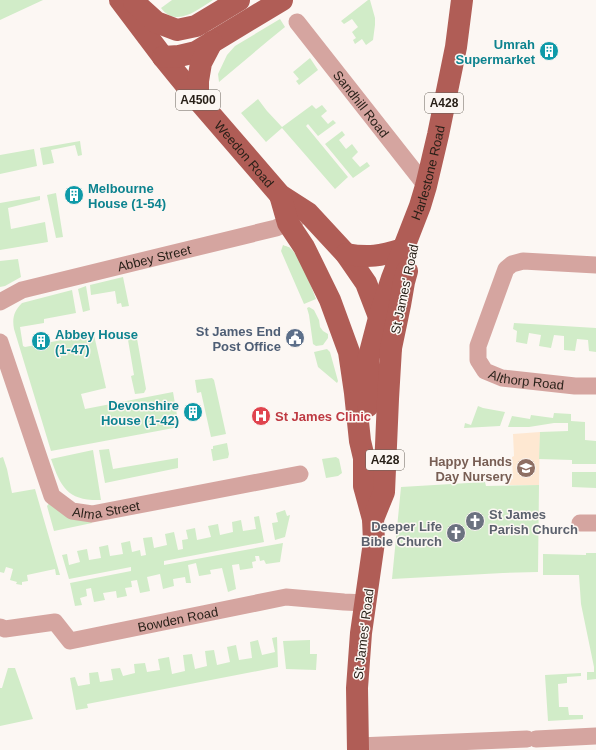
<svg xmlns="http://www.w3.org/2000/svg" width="596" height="750" viewBox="0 0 596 750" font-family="Arial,sans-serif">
  <rect width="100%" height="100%" fill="#fcf7f3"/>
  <path fill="#fee8d2" d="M540,432L539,485H507V480L513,479L512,457L514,456L513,434Z"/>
  <path fill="#d1ecc8" d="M0,0H43L0,20Z
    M172,0H213C197,10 176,28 161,8Z
    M368,0H370L375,18V25L373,40L366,45L362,39L355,44L353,40L356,38L352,32L358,27L352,19L344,24L341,21Z
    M280,19L285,27L269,40L219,82L218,74L227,55L235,46Z
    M310,58L318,70L299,85L296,81L299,79L293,72Z
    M258,99L267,111L282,127L312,105L316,109L322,105L327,111L321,116L328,124L333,120L336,123L318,136L308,124L306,126L348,177L335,189L282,128L266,142L241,113Z
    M342,131L345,135L339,140L346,149L352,144L358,152L352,158L360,167L367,162L370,166L353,178L325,144Z
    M80,141L82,155L78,156L75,145L51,150L54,163L43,165L40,148Z
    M34,149L37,166L0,174V155Z
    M56,193L63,237L56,238L47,195Z
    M40,196V200L8,208L11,229L45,222L48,242L0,250V203Z
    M283,245C283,245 288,247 289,247C300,255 311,286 316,299L304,304L281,251Z
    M18,259L21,277L5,286L0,287V261Z
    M123,277L129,306L122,307L121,303L117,304L115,291L91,295L90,285Z
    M86,286L90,310L83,312L78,289Z
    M72,290L76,313L44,319V323L20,327L23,346L25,347L88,335H94L106,388L81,394L85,409L173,392L179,427L51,451L14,329C12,318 14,311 22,303Z
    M309,307L314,310L319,320L320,327L323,331L328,334V338L323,345L316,346L313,344L309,315L307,308Z
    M514,323L596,328V352L589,351L588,340L577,339L575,351L564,350V336L554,335L551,348L539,346L541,335L529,333L527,344L516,342L517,331L513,329Z
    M136,333L146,389L144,393L135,394L131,376L134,375L127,334Z
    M327,349L330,352L338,381L337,383L318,367L314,352Z
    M212,378L214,380L226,434L211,437L201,392L197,393L195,380Z
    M478,406L483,408L505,412L500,426L464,428L465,423L471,425Z
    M554,413L571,414V421L585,422V440L596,441V464H572V460L539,459L540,432L568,431V423H554L529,427H508L512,416L530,419L531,415L553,418Z
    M227,443L229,454L228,458L213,461L211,449H213V446Z
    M109,449L113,469L178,458V468L105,483L99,450Z
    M93,450L101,500C68,501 61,488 51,459Z
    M3,457L7,469L12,493L35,489L60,575H56L55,569L27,575L28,581L22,582V585L16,584L17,582L10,580L13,569L6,567L4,573L0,572V458Z
    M336,457L339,459L342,473L338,476L326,478L322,459Z
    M572,472H596V488L572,487Z
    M485,482L486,486L539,485L538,572L503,573L392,579L401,487Z
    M50,502L91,521L92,523L54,531L47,506Z
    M285,510L287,516L290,515L285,537L275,540L272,523L278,522L276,513Z
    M259,516L264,542L164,561V565L283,543L280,562L266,564L264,560L260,561L259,556H255L256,561L252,562L253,568L240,570L239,564L232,565L236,589L228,592L222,568L210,570L211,574L199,576L196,563L188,565L191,583H186L185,577L173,579L174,586L163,589L160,574L147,577L150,591L140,593L137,580L131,581L132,587L125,588L127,596L117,598L116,591L103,593L105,600L94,602L91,588L86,589L87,596L80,598L82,605L75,606L70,583L131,571V567L69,579L62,555L67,554L69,565L80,562L77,551L87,549L89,560L101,558L99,547L108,545L110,556L123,554L121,543L130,541L132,552L140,550L141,556L146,555L143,538L152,537L154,548L167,545L165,534L174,532L178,550L183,549L182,540L188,539L186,530L195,528L197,540L211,537L208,526L218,524L220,535L233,532L232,522L241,520L243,531L256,529L254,517Z
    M586,553H596V679L587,680V672H594V667L581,604L579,575H543V554L586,555Z
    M277,637L278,667L87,704L88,708L76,710L70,678L75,677L78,686L90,684L89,673L98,672L100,682L113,680L111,669L120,668L123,676L135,673L134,664L145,663L147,672L160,670L158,659L169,657L172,674L185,671L183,655L192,654L195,669L207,666L205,651L214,650L217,665L230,662L227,647L236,645L239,660L252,658L250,642L258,640L262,655L275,652L272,638Z
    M310,640V654H317L316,670L286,669L283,641Z
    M8,668H15L33,719L0,726V688H2Z
    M581,673V676L567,677V683L558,684L559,707H568L569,715H583V719L548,721L545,675Z"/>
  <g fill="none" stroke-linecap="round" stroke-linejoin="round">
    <g stroke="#d5a5a0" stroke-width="17">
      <path id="s1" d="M297,22L426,186"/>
      <path id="s2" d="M596,265L523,261L512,264L506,269L478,346V360L485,371L502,378L575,386H596"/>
      <path id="s3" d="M0,302L22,290L276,228L299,217"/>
      <path id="s4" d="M0,342L52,496L72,511L92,514L300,474"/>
      <path d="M580,523H596"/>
      <path id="s5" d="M0,627L5,629L55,622L70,641L286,597L344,602L366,603"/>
      <path d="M536,739L596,736"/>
      <path d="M358,746L527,739"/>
    </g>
    <g stroke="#b05d56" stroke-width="22">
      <path id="s6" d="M120,0L163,57L198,100L280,195L308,213L346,254L366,283L391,348"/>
      <path d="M134,2L156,22L177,30L196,26L239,0"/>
      <path d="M163,57L179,56L196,52L282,0"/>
      <path d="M198,100V81L201,63L212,42"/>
      <path d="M280,195L288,223L304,247L330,300L349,352L355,393L360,441L364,458V486L373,519L374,542L361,633L357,688L358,750"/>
      <path d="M346,254C369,258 380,256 403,249"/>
      <path id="s7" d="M368,406V360L379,318L392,278L420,206L426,186L438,135L456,47L462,0"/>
      <path d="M373,519L384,492L388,399L391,348L400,305L404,282L407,271"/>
    </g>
  </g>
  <defs>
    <g id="building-disc" transform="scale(1)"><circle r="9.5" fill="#0f9aa8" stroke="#fcf7f3"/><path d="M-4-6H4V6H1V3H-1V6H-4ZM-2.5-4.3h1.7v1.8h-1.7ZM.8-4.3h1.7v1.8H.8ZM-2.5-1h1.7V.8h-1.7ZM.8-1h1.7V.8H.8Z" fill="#fff"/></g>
    <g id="civic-disc" transform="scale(1)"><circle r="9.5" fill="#5c6f8a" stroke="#fcf7f3"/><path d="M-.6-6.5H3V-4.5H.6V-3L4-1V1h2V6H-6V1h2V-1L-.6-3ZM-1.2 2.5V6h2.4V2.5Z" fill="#fff"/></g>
    <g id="hospital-disc" transform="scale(1)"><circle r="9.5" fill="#e0444e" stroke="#fcf7f3"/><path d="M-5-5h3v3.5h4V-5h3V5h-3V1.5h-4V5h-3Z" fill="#fff"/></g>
    <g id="school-disc" transform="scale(1)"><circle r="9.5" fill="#8d6e63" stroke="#fcf7f3"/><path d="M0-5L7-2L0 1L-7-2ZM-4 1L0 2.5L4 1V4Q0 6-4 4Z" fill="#fff"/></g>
    <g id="church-disc" transform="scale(1)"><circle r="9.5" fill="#6b7280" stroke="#fcf7f3"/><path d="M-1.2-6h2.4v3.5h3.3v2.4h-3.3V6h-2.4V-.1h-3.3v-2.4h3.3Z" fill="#fff"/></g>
  </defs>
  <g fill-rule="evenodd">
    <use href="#building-disc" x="549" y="51"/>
    <use href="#building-disc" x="74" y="195"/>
    <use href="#civic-disc" x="295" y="338"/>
    <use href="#building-disc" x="41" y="341"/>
    <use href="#building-disc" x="193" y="412"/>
    <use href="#hospital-disc" x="261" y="416"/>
    <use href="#school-disc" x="526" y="468"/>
    <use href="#church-disc" x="475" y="521"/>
    <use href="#church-disc" x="456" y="533"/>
  </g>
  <g text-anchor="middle" stroke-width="3" stroke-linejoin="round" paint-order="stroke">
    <g fill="#fcf7f3" stroke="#676059" stroke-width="1">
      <rect x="176" y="90" width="44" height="20" rx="3"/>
      <rect x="425" y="93" width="38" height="20" rx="3"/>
      <rect x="366" y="450" width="38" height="20" rx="3"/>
    </g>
    <g font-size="12" font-weight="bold" fill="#271f17">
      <text x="198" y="104">A4500</text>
      <text x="444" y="107">A428</text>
      <text x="385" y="464">A428</text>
    </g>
    <g font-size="13" font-weight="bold" fill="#0d838f" stroke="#fcf7f3" text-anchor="end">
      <text x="535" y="49">Umrah<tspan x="535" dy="15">Supermarket</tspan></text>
      <text x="88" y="193" text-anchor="start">Melbourne<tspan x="88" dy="15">House (1-54)</tspan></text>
      <text x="55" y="339" text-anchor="start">Abbey House<tspan x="55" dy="15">(1-47)</tspan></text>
      <text x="179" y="410">Devonshire<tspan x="179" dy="15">House (1-42)</tspan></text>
    </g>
    <g font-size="13" fill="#271f17" stroke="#fcf7f3">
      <text dy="5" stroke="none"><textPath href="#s1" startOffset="104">Sandhill Road</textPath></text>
      <text dy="5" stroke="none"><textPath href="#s6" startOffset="198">Weedon Road</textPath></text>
      <text dy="5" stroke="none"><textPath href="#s7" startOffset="243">Harlestone Road</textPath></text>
      <text dy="5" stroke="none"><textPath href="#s3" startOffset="161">Abbey Street</textPath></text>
      <text transform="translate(404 289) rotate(-78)" y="5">St James' Road</text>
      <text dy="5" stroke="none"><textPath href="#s2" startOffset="244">Althorp Road</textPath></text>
      <text dy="5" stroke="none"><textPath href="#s4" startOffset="222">Alma Street</textPath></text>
      <text dy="5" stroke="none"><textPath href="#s5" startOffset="190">Bowden Road</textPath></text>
      <text transform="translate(363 634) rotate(-83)" y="5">St James' Road</text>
    </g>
    <g font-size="13" font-weight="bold" fill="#4e5e75" stroke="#fcf7f3" text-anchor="end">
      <text x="281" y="336">St James End<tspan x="281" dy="15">Post Office</tspan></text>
    </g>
    <g font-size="13" font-weight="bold" fill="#be3a42" stroke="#fcf7f3" text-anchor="start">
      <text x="275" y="421">St James Clinic</text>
    </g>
    <g font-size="13" font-weight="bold" fill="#785e54" stroke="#fcf7f3" text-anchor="end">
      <text x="512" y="466">Happy Hands<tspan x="512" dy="15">Day Nursery</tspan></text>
    </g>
    <g font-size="13" font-weight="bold" fill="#5b616d" stroke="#fcf7f3" text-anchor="start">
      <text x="489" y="519">St James<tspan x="489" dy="15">Parish Church</tspan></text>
      <text x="442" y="531" text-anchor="end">Deeper Life<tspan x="442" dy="15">Bible Church</tspan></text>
    </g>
  </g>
</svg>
